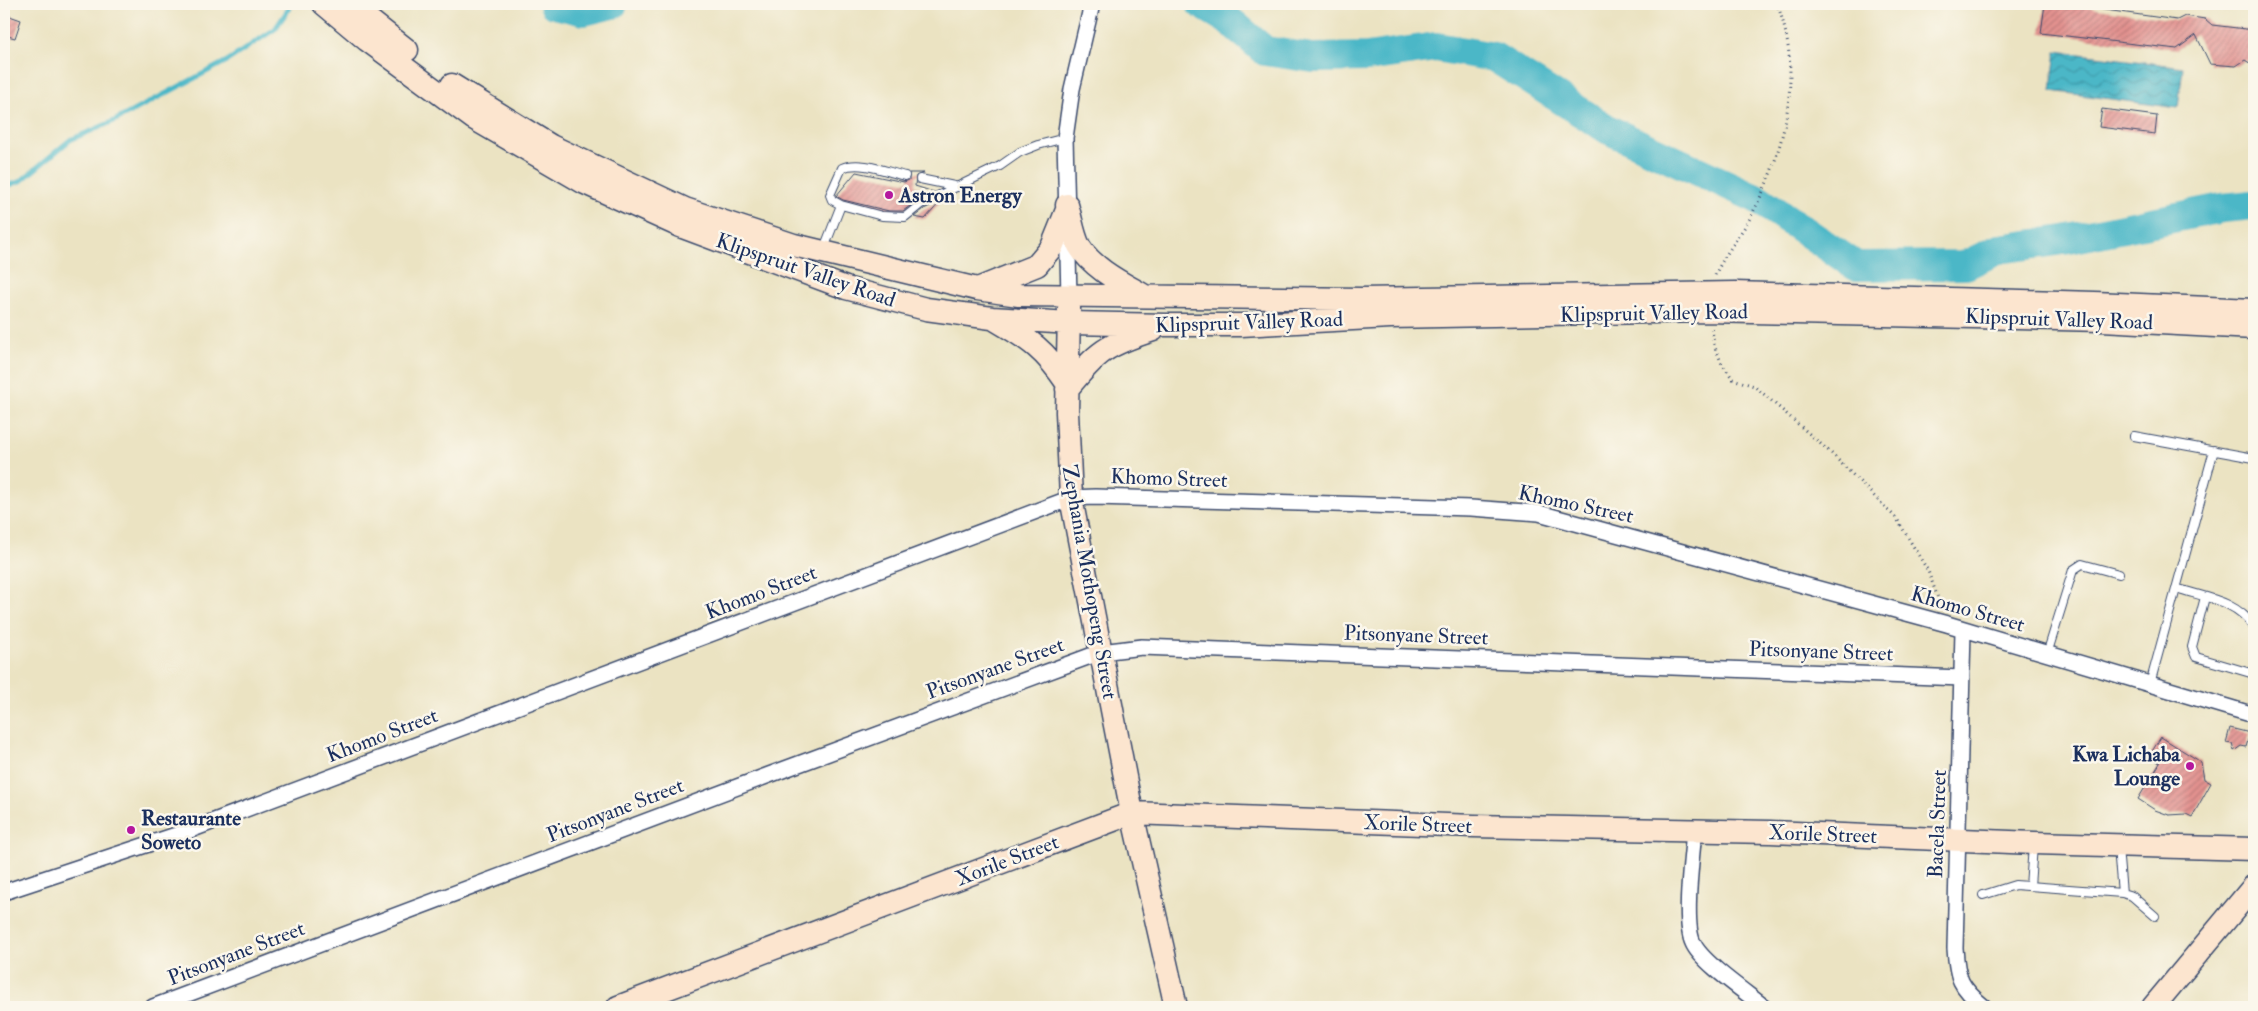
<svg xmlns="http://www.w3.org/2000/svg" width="2258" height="1011" viewBox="0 0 2258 1011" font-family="'IM FELL Double Pica',serif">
  <defs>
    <pattern id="water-waves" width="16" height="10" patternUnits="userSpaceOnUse" patternTransform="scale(1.25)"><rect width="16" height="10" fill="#4bb7c7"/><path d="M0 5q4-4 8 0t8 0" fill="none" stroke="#3e95a5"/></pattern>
    <pattern id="building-hatch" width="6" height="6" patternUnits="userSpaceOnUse" patternTransform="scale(1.25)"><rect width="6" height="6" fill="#e3928f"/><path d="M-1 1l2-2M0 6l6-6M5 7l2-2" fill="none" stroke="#b77878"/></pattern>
  </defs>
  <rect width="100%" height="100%" fill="#fbf7ec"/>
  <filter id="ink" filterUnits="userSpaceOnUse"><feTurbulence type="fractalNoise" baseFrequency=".02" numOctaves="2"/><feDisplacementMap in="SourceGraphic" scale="10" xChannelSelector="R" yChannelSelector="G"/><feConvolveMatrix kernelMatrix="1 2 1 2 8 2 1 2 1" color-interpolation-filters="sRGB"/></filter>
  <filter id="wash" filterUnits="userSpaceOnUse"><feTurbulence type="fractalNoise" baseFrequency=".0096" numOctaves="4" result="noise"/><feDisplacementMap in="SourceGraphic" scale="20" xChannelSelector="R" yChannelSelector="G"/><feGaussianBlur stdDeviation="1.12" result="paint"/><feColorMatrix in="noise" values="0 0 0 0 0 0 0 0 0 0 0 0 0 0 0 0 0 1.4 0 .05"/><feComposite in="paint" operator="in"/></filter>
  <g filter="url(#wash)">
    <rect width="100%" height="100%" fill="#ebe3c2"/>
    <path fill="url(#water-waves)" stroke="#337392" d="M2056,51L2183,67L2178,108L2051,91Z"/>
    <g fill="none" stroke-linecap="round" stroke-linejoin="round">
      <path stroke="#4bb7c7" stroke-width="5" d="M561,4L562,6
        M4,187L21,181L70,140L114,121L227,61L275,29L292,4"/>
      <path stroke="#4bb7c7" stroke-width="30" d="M554,4L584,11L613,4
        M1201,4L1231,22L1265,51L1313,58L1367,57L1436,47L1494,57L1609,130L1758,199L1856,266L1966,265L1999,249L2064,240L2222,208L2254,205"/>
    </g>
    <g id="blocks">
      <path fill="url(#building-hatch)" d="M2045,4H2062L2177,20L2185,16L2205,19L2212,25L2254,30V66L2245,60L2236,66L2210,64L2196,35L2177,49L2041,33Z
        M4,14L21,20L15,38L4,35Z
        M2102,109L2157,116L2155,134L2099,127Z
        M856,172L904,182L909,180V173H924L916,176L915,186L934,192L918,200L903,211H889L843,200L836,196Z
        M942,200L925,219L914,217L924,209Z
        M2230,728L2250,733L2246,747L2241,746L2234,751L2232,744L2226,743Z
        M2161,737L2201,762L2204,779L2211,783L2192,817L2186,814L2169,815L2155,810L2138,799L2160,763L2149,756Z"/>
    </g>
  </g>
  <g filter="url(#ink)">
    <use href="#blocks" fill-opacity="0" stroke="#3a4a6d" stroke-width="1"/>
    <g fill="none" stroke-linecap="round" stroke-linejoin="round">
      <g stroke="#3a4a6d" stroke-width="10">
        <path id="lane" d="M920,179L959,187
          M841,205L832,200L830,195L842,168C860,160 887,172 905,176
          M823,251L841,205L882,216L905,217L921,204L1000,166L1020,152L1038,145L1065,138
          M2134,436L2254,458
          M2176,588C2206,598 2236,600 2254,627
          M2205,597L2192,647L2196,657L2254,674
          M2047,654L2073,570L2082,564L2119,574
          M2150,684L2214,450
          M2118,848L2122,893
          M2030,886L2033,846
          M1983,895L2015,885L2122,893L2132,896L2155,916"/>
      </g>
      <g stroke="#3a4a6d" stroke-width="18">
        <path id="street" d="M1069,296L1065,138L1072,89L1092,4
          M1963,631L1955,948C1957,979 1960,987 1984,1007
          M1694,831C1692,856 1683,922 1693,943C1701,962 1747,993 1764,1007
          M4,892L185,832L1071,498L1095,497L1471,508L1539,513L1947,624L2254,715
          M153,1007L769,775L1101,652L1142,647L1962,678"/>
      </g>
      <g stroke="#3a4a6d" stroke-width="25">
        <path id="secondary" d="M324,4L367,40L473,118L583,182L680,226L846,288L926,309L992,318L1070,323L1168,325H1241L1390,317L1707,311L2102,320L2254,328
          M349,4L407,50
          M452,85L551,146L685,209L794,245L977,289L1019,295L1361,299L1735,293L2095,303L2254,310
          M1067,205C1071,218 1073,234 1079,246C1092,268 1122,283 1143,295
          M980,288L1037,265L1052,247L1067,210
          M1069,309L1067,412L1071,498L1132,813L1176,1007
          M996,320C1030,340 1045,350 1067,383
          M1067,389C1098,351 1106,345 1153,330
          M618,1007L1132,813L1474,826L1770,832L2034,843L2254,849
          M2153,1007L2254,886"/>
      </g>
      <path stroke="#3a4a6d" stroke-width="3" stroke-dasharray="1 4" stroke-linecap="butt" d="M1715,275C1724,256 1738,238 1749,220C1784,155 1805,75 1777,4
        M1712,329L1714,345L1722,364L1733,379L1754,386L1766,396L1830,452L1897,519L1928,571L1941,606"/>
      <use href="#lane" stroke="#fff" stroke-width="8"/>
      <use href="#street" stroke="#fff" stroke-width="15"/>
      <use href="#secondary" stroke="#fce5cf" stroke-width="22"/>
    </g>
  </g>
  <g fill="#b5179e" stroke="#fbf7ec" stroke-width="2">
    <circle cx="889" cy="195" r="5"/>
    <circle cx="2190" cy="766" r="5"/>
    <circle cx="131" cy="830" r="5"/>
  </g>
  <g text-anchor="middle" stroke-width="5" stroke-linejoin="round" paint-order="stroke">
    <g font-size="21" font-weight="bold" fill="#1b2f5e" stroke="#fbf7ec" text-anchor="start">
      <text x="899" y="202">Astron Energy</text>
      <text x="2180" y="761" text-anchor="end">Kwa Lichaba<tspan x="2180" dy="24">Lounge</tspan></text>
      <text x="141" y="825">Restaurante<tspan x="141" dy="24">Soweto</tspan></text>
    </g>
    <g font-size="21" fill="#1b2f5e" stroke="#fbf7ec">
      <text transform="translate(806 270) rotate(19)" y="7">Klipspruit Valley Road</text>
      <text transform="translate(1654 313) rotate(-1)" y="7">Klipspruit Valley Road</text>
      <text transform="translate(2059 319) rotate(2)" y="7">Klipspruit Valley Road</text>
      <text transform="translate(1249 322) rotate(-2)" y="7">Klipspruit Valley Road</text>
      <text transform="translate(1169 478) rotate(2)" y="7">Khomo Street</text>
      <text transform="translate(1576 504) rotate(12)" y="7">Khomo Street</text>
      <text transform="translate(1090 582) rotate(80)" y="7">Zephania Mothopeng Street</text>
      <text transform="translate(761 592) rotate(-21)" y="7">Khomo Street</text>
      <text transform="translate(1968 609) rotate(16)" y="7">Khomo Street</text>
      <text transform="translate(1416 635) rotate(2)" y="7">Pitsonyane Street</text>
      <text transform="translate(1821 651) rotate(2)" y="7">Pitsonyane Street</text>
      <text transform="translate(995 668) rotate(-20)" y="7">Pitsonyane Street</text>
      <text transform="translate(382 735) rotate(-21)" y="7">Khomo Street</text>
      <text transform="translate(615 810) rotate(-21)" y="7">Pitsonyane Street</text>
      <text transform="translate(1418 824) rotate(2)" y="7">Xorile Street</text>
      <text transform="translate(1937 824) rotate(-88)" y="7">Bacela Street</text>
      <text transform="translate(1823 834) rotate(2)" y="7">Xorile Street</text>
      <text transform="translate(1007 860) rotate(-21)" y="7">Xorile Street</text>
      <text transform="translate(236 953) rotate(-21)" y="7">Pitsonyane Street</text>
    </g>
  </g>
  <rect width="2258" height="1011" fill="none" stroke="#fbf7ec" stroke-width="20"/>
</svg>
